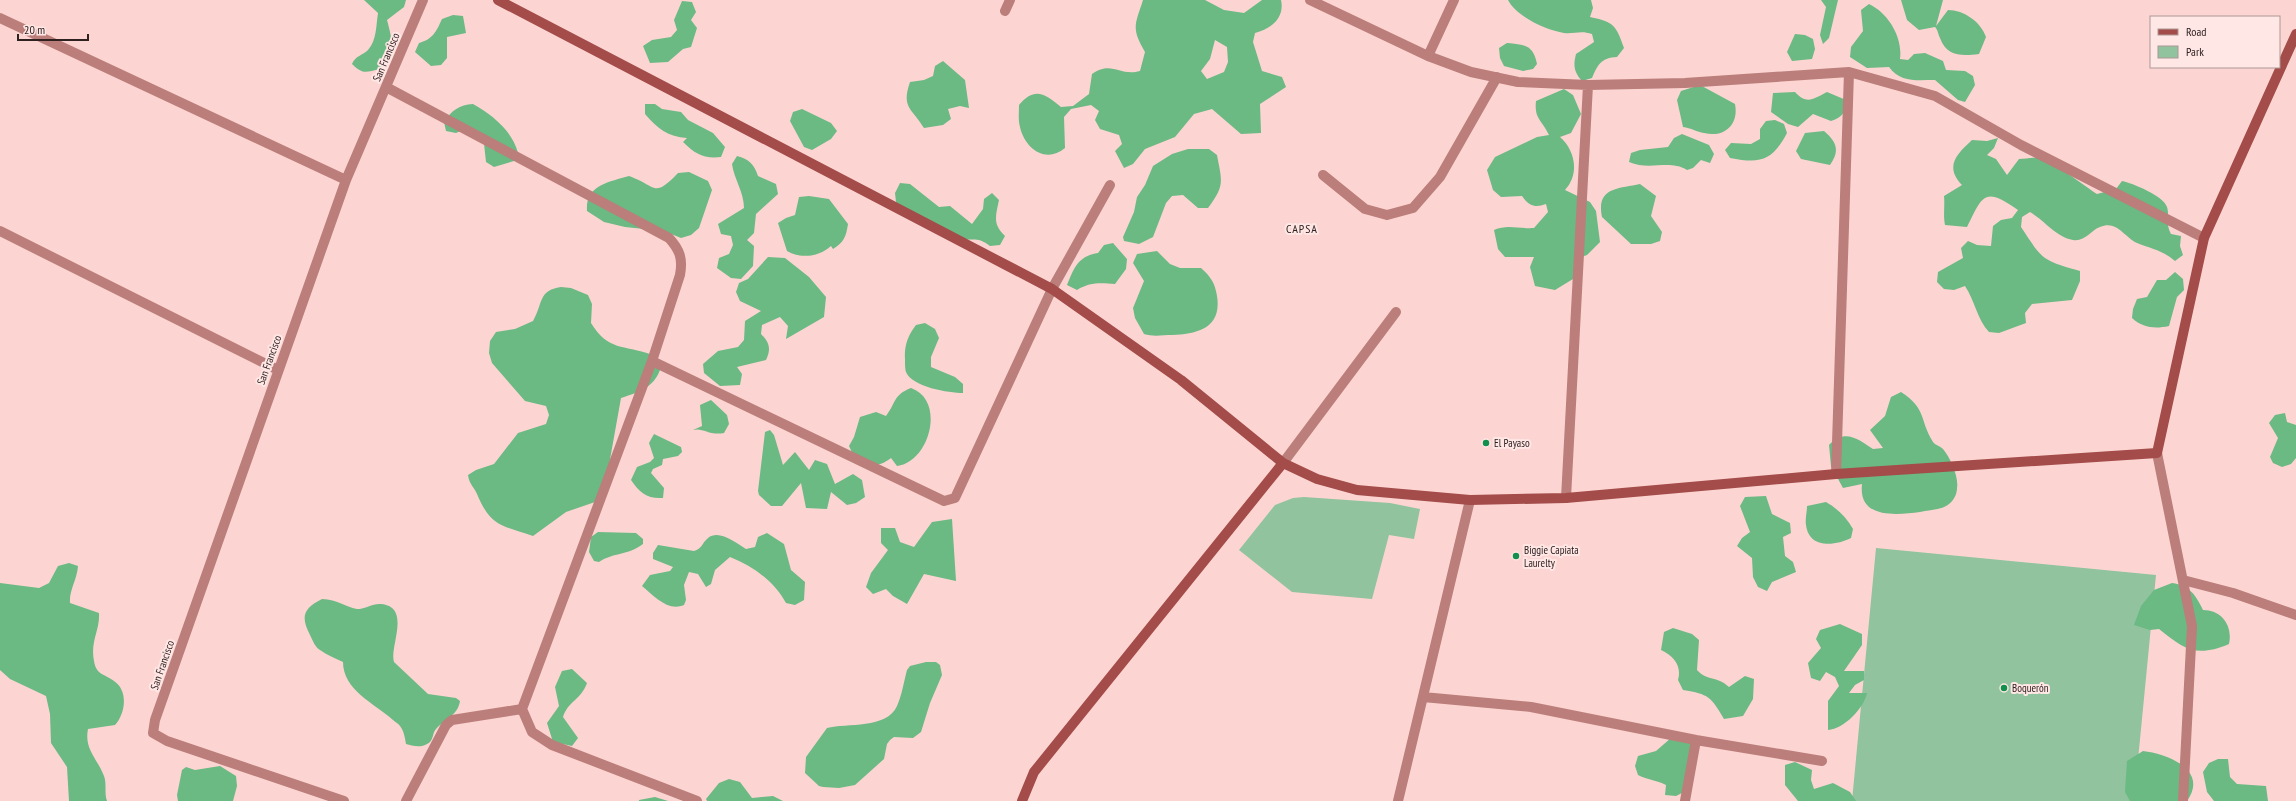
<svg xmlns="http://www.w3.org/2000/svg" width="2296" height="801" viewBox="0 0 2296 801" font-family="'PT Sans Narrow',sans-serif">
  <rect width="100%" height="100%" fill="#fcd5d2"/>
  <path fill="#90c39e" d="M1304,497L1390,503L1420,509L1414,539L1389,535L1372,599L1292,592L1239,550L1275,505L1293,498Z
    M1876,548L2156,575L2134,801H1852Z"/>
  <path fill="#6bb983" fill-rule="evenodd" d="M364,0H406L404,7L387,20C393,43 395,48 380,69C366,72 363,75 352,64C355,56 363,55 368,50C377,40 376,25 378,13Z
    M1143,0H1205L1224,10L1244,13L1262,0H1281C1285,18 1271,29 1255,33L1253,42L1262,71L1282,77L1286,87L1260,104L1261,133L1241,134L1212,109L1194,114L1175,137L1145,149L1133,164L1124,168L1115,151L1122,144L1119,135L1100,129L1095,120L1099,111L1091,105L1071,109L1064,117L1065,148C1046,164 1025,149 1020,127C1018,120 1019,112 1019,105C1035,86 1045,94 1061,107L1073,106L1089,94L1092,74C1112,60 1120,77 1140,71L1145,52C1131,28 1135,25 1143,0ZM1215,40L1227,47L1228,62L1224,72L1207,79L1201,71L1210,59Z
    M1508,0H1591L1593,8L1590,17C1614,22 1616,25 1624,48L1617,57C1601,58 1598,64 1592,78L1582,81C1574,72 1573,66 1576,54L1594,42L1592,34C1581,30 1575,34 1564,33C1546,30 1517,17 1508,0Z
    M1821,0H1838L1829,38L1823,44L1820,35L1826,7Z
    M1901,0H1943L1936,26L1948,10C1964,10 1981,22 1986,37L1979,54C1962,56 1947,57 1940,38C1938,34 1938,30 1935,27L1919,30L1907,20Z
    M682,1L692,2L696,12L691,20L697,28L691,47L683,49L668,62L650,63L643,46L652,40L671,37L677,30L674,20Z
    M1869,4C1888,13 1903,37 1900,59L1908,60L1914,54L1925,53L1943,61L1946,70L1965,71L1973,76L1975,85L1965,102L1958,100L1935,80C1916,80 1901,83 1889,67L1867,68L1850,57L1851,47L1863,31L1861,10Z
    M453,15L463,16L466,33L447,37V58L441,65L431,66L415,52L419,43C433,39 436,32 442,19Z
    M1795,34L1805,35L1813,39L1815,49L1812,59L1792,61L1787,52Z
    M1507,43C1524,45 1533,44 1537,64L1533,69L1523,71L1504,66L1500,58L1499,48Z
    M943,61L965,80L969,108L960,106L948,109L951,119L943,125L924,128C912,108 901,108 910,82L924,80L933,76L935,66Z
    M1700,85L1735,104C1739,124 1725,138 1704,133C1697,132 1691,128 1683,127L1677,100L1681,91Z
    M1564,89L1573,95L1581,114L1571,133L1560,137C1575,150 1580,174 1565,190L1590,202L1596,211L1600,242L1587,255L1576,259L1573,279L1555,290L1535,286L1530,267L1534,257H1505L1498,249L1494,230C1507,224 1519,229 1534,228L1548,212L1546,204C1535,208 1529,206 1522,196L1501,197L1493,190L1487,170L1495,157L1537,137L1549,135C1542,120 1534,119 1536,101Z
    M1795,92C1807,105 1813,99 1827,92L1846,100C1846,112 1843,117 1831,121L1813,114L1798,127L1788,124L1771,112L1773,93Z
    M473,104C492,115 512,130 518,153L514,161L494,167L486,162L483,134L465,129L456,133L446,131L444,122C452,110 459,105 473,104Z
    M645,104H655L662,109L681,112L688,120L713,133L725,147L721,157C704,159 695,154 683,142L687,138C668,137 657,128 645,114Z
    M802,109L831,123L837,131L831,139L812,150L804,147L790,121L793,112Z
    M1775,120L1784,124L1787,133C1772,161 1761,164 1730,158L1725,150L1731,143L1751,144L1760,139V129L1766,121Z
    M1824,131C1837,142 1840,151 1830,165L1801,159L1796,151L1805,133Z
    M1682,134L1709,145L1714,154L1710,163L1701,160L1693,168L1687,170C1669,159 1650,171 1629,162L1631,153L1640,150L1668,147L1674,138Z
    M1998,138L1994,148L1987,155L1996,159L2007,175L2019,159C2025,159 2032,157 2038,158C2053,161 2083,185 2097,194L2116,189L2122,181C2132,183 2164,196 2167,207C2170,217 2165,223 2171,234L2181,236L2180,246L2183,255L2175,261C2162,250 2152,249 2137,243C2124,237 2117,220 2100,227C2091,230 2085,242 2073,240C2056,237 2044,220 2030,212L2022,217L2021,227C2043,260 2041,260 2080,271V281L2072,300L2032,304L2025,313L2026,323L1999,333L1989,332C1977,319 1975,301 1965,286L1954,290L1944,289L1937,282L1938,272L1963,258L1961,248L1968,241L1977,245L1991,246L1993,226L2001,220L2012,218L2018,210C1984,186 1983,195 1967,227L1945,225C1943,215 1945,206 1944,196L1962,185C1944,166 1957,154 1972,140L1987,141Z
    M1188,149H1209L1217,155C1222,182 1225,185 1208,208H1198L1183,195L1172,196L1166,203L1153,237L1139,244L1124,241L1123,237L1134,212L1137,197L1145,185L1153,166L1172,154Z
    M737,156C749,159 754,164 758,176L776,184L778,194L756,214L754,233L747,240L754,246L753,266L741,279L731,278L717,268L719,258L729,254L733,245L731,236L721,234L718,224L744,208C744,192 734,179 732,164Z
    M689,172L708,181L712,190L699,228L691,235L681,238L664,231L625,227L604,222L587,211C585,185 609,182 629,176C657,186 653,199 678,173Z
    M900,183L910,184L939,207L950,206L972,224L983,209L984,199L992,193L999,200C996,215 992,224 1005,236L1000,245L990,246C977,236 974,241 961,239C944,236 909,213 896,202L895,193Z
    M1640,184L1656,196L1651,216L1662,232L1660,241L1651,244H1631L1602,217C1596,187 1618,189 1640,184Z
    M809,196L829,199L848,224C846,237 844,242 833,249L831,246C819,257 801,259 787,251L778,223L786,218L795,215L799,197Z
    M1113,243L1127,259L1126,269L1115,284C1100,283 1090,282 1077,290L1067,285C1074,268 1078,256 1098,253L1104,245Z
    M1157,251L1170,264L1180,268H1201C1211,277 1215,283 1217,296C1222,328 1198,334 1172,335C1163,335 1153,337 1144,334L1135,318L1133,308L1144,281L1133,263L1137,254Z
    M768,257L785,258L809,277L826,297L824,317L786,339L788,326L780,317L762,325L761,334C770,343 771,349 766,360L737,367L742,374L740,385L720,386L704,373L703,364L718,351L738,347L744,340L745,321L761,311L740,301L736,292L739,283L748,279Z
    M2175,272L2183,279L2184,290L2177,297L2169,326C2155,329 2143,328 2132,318L2133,309L2137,299L2147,297L2157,280H2166Z
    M561,287L571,288L588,295L592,304L591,323C608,351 624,345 650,354L660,370C653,388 639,392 621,398L609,465L595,502L566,512L533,536C501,525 491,527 477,494C474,487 469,484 468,475L476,470L494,464L518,433L546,424L549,415L546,406L525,401L492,363L489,353L490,341L496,332L515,329L533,321C543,304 538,290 561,287Z
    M925,323L935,329L939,338L931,357V367L955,377L963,384V393C949,393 912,387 906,372C905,369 905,363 905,359C904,346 908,335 916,325Z
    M911,388C946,400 930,462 897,466L891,458C881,466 869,468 857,463L849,446L854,437L860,417L876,412L886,416C896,403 893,395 911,388Z
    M1901,392C1927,409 1919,419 1933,442C1935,445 1940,446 1943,449C1950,457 1959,477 1957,488C1957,494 1954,500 1949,504C1942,510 1929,510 1920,512C1896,515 1858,519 1862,484L1843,488L1831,466L1829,445C1845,428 1858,439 1873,449L1883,448L1870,430L1885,416L1891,397Z
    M711,400L727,415L729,424L724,433C709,436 703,427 693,430L702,426L700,405Z
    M2285,413L2287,422L2296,425V458L2291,464L2282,467L2273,463L2270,457L2278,438L2269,423L2275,415Z
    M770,430L774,435L783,465L795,452L809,470L815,460L827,464L835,484L853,474L862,480L865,497L856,503L847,505L831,492L827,509L806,508L801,483L782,506H771L759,495L758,491L765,432Z
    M654,434L681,447L682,452L678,456L663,459L662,465L653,469L651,473L664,488L663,498C647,499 640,493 631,480L637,467L650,462L654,458L649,443Z
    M1766,496L1772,514L1790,523L1791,533L1783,537L1785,556L1793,562L1796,572L1772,582L1767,591L1758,587L1753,577L1752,558L1737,546L1742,538L1750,532L1740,506L1745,497Z
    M1826,502C1838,509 1846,517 1853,529L1851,538C1835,546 1809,549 1806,525C1805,519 1807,512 1807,506Z
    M952,519L956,581L924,574L907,604L893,596L886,589L873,594L866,587L871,573L888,550L881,543V528H895L900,542L914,547L932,522Z
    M598,532L636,533L643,539V544C627,556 614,552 599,562L594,561L589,552L591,537Z
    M767,533L784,544L791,570L805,582L804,600L795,605L786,603C774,581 753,566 730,557L715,570L711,584L706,587L698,574L689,572L684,585L686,600L684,605C668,612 654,596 642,586L650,575L670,571L673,567L653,559V553L658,545L694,551C702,549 702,543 708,538C719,529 736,543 746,549L755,547L758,537Z
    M69,563L78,566C77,580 69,590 70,603L99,613C100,631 90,641 94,661C96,675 105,674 114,681C129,691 125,714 115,725L88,729C84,749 97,758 104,776C107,784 104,793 107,801H69L67,767L51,743L50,714L46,696L10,679L0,670V583L39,588L49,583L58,566Z
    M2172,583C2190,586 2195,594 2203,610C2222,610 2233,626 2229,644C2196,658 2184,649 2159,629L2150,630L2134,625L2141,606L2154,590Z
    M322,599C337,599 348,608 357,609C366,609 373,603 381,604C412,607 389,647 394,662L428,694L456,698L460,701C458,715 445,719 436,729C432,733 434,741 427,744C421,748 412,746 406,744C405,738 404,731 400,726C399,724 395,722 393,720C374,703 343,690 343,662C335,658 327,655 320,650C315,647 313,641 310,635C300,616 304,608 322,599Z
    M1840,624L1862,634V645L1844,671H1864V680L1855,685L1849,693H1867C1864,708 1844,729 1828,730V701L1839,686L1835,677L1826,672L1820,681L1811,678L1808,663L1821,648L1816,639L1820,630Z
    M1673,628L1692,634L1699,640L1697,670C1708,682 1716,675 1729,687L1745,676L1754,679L1753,699L1743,716L1724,719C1711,697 1709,694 1683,690L1678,680C1682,666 1674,656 1661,650L1664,632Z
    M926,662H936L940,665L942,675L930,703L921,732L913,738L894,737L890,740L887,744L884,759L855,785L839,788L823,787L819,786L805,773L806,757L827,728C847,723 887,729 897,706C902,695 904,681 907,670L910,666Z
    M572,669L587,683C581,700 568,701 563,717L578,738L572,746L553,742L547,723L559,706L555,687L562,671Z
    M1671,738L1690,741L1695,749L1686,791L1676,796L1665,795L1666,785C1656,780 1648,780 1638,775L1635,766L1638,756L1656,751Z
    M2143,751C2168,754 2209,770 2187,801H2130L2125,792L2127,761Z
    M2218,759H2228L2230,777L2237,784L2266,786L2268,801H2214L2207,792L2203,772L2209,763Z
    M1795,762L1812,770L1811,780L1814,789L1833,783L1850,792L1856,801H1798L1785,785V765Z
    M220,766L236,776L237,786L233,801H178L177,795L182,770L186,767L195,770Z
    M729,779L740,782L752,798L773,796L783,801H707L706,799L719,783Z
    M655,797L668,801H639V800Z"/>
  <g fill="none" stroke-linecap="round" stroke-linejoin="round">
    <path stroke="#bb7e7a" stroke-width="10" d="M1310,0L1428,56L1471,72L1518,82L1588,85L1685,83L1849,72L1935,96L2021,145L2204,238
      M1005,11L1010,0
      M0,18L346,180
      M1428,56L1454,0
      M386,87L669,238C680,250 683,259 680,275L652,361L522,709L452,720L446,725L406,801
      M1323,175L1365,209L1387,215L1413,208L1440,177L1497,77
      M0,231L278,370
      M652,361L944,501L955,498L1052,289L1110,185
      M2157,453L2192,626L2183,801
      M1283,463L1396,312
      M1836,474L1849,72
      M1566,498L1588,85
      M2183,580L2233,593L2296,615
      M1423,697L1531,707L1696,740L1822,761
      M522,709L532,732L552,745L697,801
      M344,801L167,741L153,733L155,720L346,180L423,0
      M1398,801L1470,500
      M1685,801L1696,740"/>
    <path stroke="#a34c4a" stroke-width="10" d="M498,0L1052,289L1181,380L1283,463L1317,479L1357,490L1470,500L1566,498L1836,474L2157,453L2204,238L2296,34
      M1022,801L1034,772L1283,463"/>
  </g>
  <g fill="#11904d" stroke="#ffe7e5" stroke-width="1.5">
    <circle cx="1486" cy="443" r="4"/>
    <circle cx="1516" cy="556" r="4"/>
    <circle cx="2004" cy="688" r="4"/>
  </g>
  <g text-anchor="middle" stroke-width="4" stroke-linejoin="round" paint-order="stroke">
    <g font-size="11" fill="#2f2120" stroke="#ffe7e5">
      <text transform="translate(386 57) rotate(-67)" y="4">San Francisco</text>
      <text transform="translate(269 360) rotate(-70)" y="4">San Francisco</text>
      <text transform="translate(162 665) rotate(-71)" y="4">San Francisco</text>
    </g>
    <g font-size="11" fill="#2f2120" stroke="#ffe7e5" text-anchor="start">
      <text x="1494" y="447">El Payaso</text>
      <text x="1524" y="554">Biggie Capiata<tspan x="1524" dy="13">Laurelty</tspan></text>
      <text x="2012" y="692">Boquerón</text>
    </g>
    <g font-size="12" letter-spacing="1" fill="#2f2120" stroke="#ffe7e5">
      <text x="1302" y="233">CAPSA</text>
    </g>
  </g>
  <rect x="2150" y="16" width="130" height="52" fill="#ffe7e5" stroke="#ac9896"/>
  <rect x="2158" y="29" width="20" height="6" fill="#a34c4a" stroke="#ac9896"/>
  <text x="2186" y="36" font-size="12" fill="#2f2120">Road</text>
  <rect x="2158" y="46" width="20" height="12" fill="#90c39e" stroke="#ac9896"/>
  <text x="2186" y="56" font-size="12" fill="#2f2120">Park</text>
  <path d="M18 34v6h70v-6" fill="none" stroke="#2f2120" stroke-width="2"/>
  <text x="24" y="34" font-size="12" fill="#2f2120" stroke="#ffe7e5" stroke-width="3" paint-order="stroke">20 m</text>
</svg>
